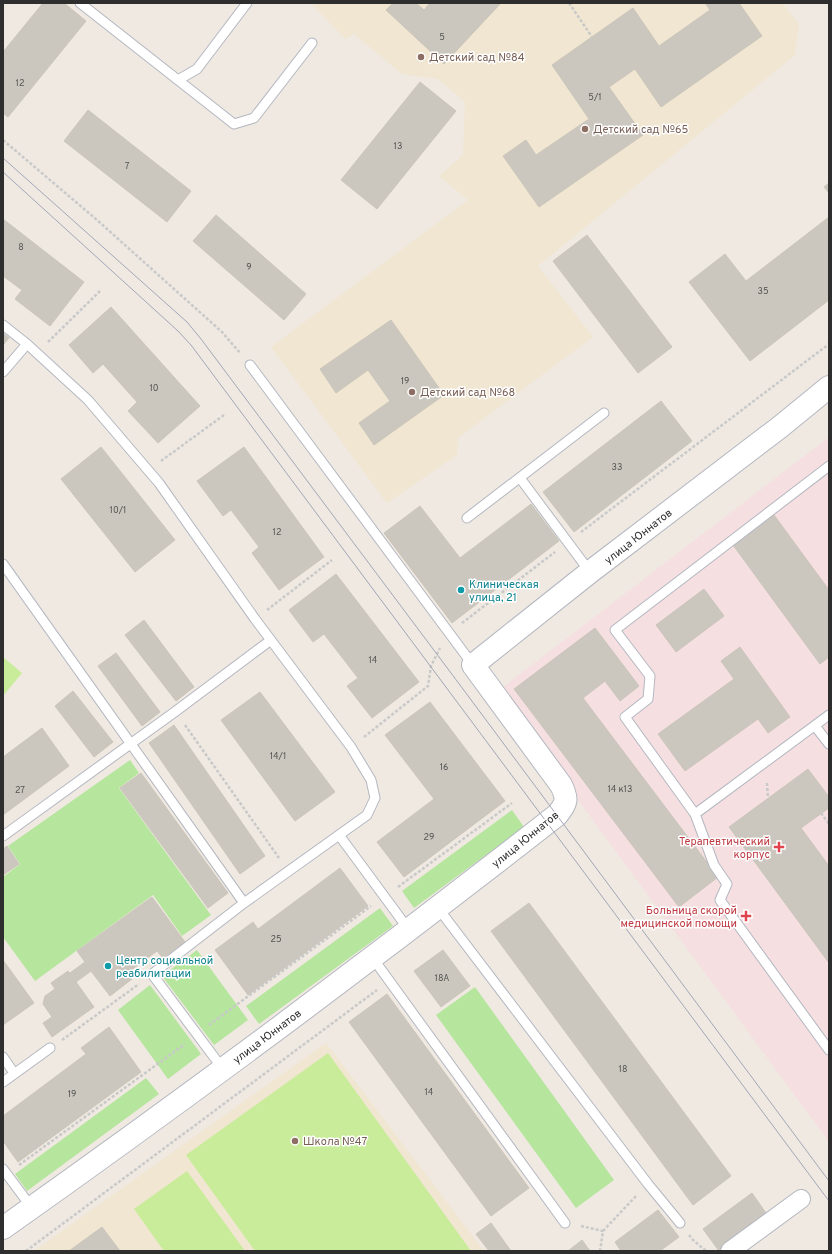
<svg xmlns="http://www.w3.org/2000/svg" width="832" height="1254" viewBox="0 0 832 1254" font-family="Overpass,sans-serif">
  <rect width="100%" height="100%" fill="#efe9e1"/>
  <path fill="#f0e6d1" d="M311,3H782L799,24L795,55L538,266L593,337L458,438L457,455L387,503L271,347L468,200L439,176L463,155L465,102L438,79L402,74L354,34L345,39Z
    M326,1043L484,1251H34Z"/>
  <path fill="#f5dfe0" d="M829,437V1142L498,691Z"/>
  <path fill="#b6e59e" d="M130,760L139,773L119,788L211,915L182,936L153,895L35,981L3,937V877L20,864L8,846Z
    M512,810L524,827L414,908L402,891Z
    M380,908L393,926L259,1024L246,1006Z
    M197,950L248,1020L214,1045L162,976Z
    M150,985L201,1054L168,1079L118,1010Z
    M475,987L614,1180L576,1208L436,1015Z
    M146,1078L159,1094L27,1191L15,1174Z"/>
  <path fill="#c9ec9a" d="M3,657L22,673L3,696Z
    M328,1053L471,1251H255L186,1155Z
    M187,1171L245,1251H164L134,1209Z"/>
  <path fill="#cbc7bf" stroke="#cbc5ba" d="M43,3H64L86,21L8,117L3,113V52Z
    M393,3H416L424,10L430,3H501L444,64L386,10Z
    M705,3H739L762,36L661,107L635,69L609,87L643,135L539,207L503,156L526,140L536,155L589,119L552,65L633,8L659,46L710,10Z
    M420,82L456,111L377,209L341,180Z
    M88,110L191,191L167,222L64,141Z
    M829,183V193L824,187Z
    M216,215L306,294L284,320L193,241Z
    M829,217V300L750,361L689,282L725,254L746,281Z
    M3,219L84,282L50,326L15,299L22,290L3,276Z
    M587,235L672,347L638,373L553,261Z
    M111,307L200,406L158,443L128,411L137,402L103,364L93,373L69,345Z
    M391,320L444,395L374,445L359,423L390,401L368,370L336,393L320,369Z
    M3,333L9,338L3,345Z
    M661,401L692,441L574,532L543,492Z
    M101,447L175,540L135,572L61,479Z
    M244,447L324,557L279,590L252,553L259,547L231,510L223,516L197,481Z
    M531,504L559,541L452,623L384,533L420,506L460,558Z
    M774,515L829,590V657L820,664L733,545Z
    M336,574L419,682L372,718L347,686L358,678L324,634L313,642L289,610Z
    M704,589L724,616L676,652L656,625Z
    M144,620L194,687L176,701L125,635Z
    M595,628L639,686L620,701L605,681L583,698L718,877L679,907L514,689Z
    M740,647L790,717L768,733L758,719L685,771L658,734L734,679L721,661Z
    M116,653L160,712L142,726L98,666Z
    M73,691L113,742L94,757L55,706Z
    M260,692L335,792L295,821L221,720Z
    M430,702L505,801L404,877L377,842L434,799L385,735Z
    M174,725L265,856L240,874L149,743Z
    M42,728L69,766L3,815V757Z
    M808,769L829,797V808L801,828L829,866V963L729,827Z
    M141,773L228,893L208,908L120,788Z
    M7,846L19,864L3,875V849Z
    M340,868L368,906L248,995L215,950L253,922L258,929Z
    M152,897L185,942L163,958L157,951L127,973L132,979L110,996L91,971L76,982L94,1007L52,1037L43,1023L52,1017L43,1004L45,996L55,989L51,983L68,971L70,973L85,962L77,951Z
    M529,903L731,1176L693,1205L491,931Z
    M443,950L470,986L441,1007L414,971Z
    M3,960L34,1003L3,1025Z
    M387,994L529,1188L491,1216L349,1022Z
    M109,1027L141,1072L18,1162L3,1141V1116L86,1054L81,1048Z
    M752,1193L768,1216L719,1251L703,1229Z
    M658,1210L679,1237L660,1251H621L615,1242Z
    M491,1223L511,1251H489L476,1234Z
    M102,1227L120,1251H69Z
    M582,1240L590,1251H568Z"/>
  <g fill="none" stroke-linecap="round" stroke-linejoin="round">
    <g stroke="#b4b7c1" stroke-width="11">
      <path id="service" d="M80,3L234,124L254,118L312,43
        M178,80L197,69L247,3
        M3,325L27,344L88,400L159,483L255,619L351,747L371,780L375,798L367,815L244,903L152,974L223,1069
        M250,365L473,665
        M3,372L27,344
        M520,478L590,572
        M467,518L604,413
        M3,564L244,903
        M829,715L695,814L714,865L727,884L720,900L829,1050
        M815,726L829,744
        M695,814L625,717L648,699L650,676L615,630L829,466
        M339,835L409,930
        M3,836L176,711L271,640
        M438,908L648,1184L680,1223
        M372,957L565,1223
        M3,1057L14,1073
        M3,1082L50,1048
        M3,1169L32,1208"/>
    </g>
    <g stroke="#b4b7c1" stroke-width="20">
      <path id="minor" d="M730,1251L801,1199"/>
    </g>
    <g stroke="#b4b7c1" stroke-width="24">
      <path id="tertiary" d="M3,1228C191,1095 376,957 557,815C567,803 568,799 561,785L473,665L590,572L780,427L829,387"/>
    </g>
    <path stroke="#c9c9c9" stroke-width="2.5" stroke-dasharray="3 2" stroke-linecap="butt" d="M569,3L592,37
      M3,140L97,220L222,332L240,353
      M48,342L100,291
      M161,461L224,415
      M581,532L829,344
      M267,610L332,560
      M462,623L555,552
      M185,725L279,858
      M364,737L428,686L431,666L440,648
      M767,783L768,798
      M821,813L829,824
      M398,887L512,803
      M209,1025L371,906
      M62,1040L139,984
      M19,1165L185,1044
      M581,1226L603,1231L600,1251
      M603,1231L637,1195
      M689,1235L694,1241L706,1251
      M26,1251L377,990"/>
    <use href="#service" stroke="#fff" stroke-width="9"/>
    <use href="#minor" stroke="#fff" stroke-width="18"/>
    <use href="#tertiary" stroke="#fff" stroke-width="22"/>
    <path stroke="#a3a6b8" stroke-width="1" d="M3,158L187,322L201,339L457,681L829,1181
      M3,172L178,331L191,345L829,1201"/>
  </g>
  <g fill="#8d6e63" stroke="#fff" stroke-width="1.5">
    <circle cx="421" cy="57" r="4"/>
    <circle cx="585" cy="129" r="4"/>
    <circle cx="412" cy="392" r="4"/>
    <circle cx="295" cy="1141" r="4"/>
  </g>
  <g fill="#0f9aa8" stroke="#fff" stroke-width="1.5">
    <circle cx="461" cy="590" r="4"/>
    <circle cx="108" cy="966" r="4"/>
  </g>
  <g fill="#e0444e" stroke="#fff" stroke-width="1.5">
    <path d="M777 841h4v4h4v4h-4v4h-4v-4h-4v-4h4z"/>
    <path d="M744 910h4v4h4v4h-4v4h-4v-4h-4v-4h4z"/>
  </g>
  <g text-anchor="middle" stroke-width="3" stroke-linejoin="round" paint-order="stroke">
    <g font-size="9" fill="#555452">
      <text x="442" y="40">5</text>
      <text x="20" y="86">12</text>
      <text x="595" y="100">5/1</text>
      <text x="398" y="149">13</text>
      <text x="127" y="169">7</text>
      <text x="21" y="250">8</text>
      <text x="249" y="270">9</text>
      <text x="763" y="294">35</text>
      <text x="405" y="384">19</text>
      <text x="154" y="391">10</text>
      <text x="617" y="470">33</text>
      <text x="118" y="513">10/1</text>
      <text x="277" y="535">12</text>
      <text x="373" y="663">14</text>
      <text x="278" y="759">14/1</text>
      <text x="444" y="770">16</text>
      <text x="620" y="792">14 к13</text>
      <text x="20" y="793">27</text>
      <text x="429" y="840">29</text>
      <text x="276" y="942">25</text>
      <text x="442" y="981">18А</text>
      <text x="623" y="1072">18</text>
      <text x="429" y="1095">14</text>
      <text x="72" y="1097">19</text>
    </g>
    <g font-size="11" fill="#785e54" stroke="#fff" text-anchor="start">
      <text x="429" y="61">Детский сад №84</text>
      <text x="593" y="133">Детский сад №65</text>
      <text x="420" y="396">Детский сад №68</text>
      <text x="303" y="1145">Школа №47</text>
    </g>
    <g font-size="11" fill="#2e2e2e" stroke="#fff">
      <text transform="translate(638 536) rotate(-38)" y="4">улица Юннатов</text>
      <text transform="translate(525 839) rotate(-39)" y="4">улица Юннатов</text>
      <text transform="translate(267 1036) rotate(-37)" y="4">улица Юннатов</text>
    </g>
    <g font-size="11" fill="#0d838f" stroke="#fff" text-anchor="start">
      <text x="469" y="588">Клиническая<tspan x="469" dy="13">улица, 21</tspan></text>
      <text x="116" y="964">Центр социальной<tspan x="116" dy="13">реабилитации</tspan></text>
    </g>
    <g font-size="11" fill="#be3a42" stroke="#fff" text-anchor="end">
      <text x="770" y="845">Терапевтический<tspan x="770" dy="13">корпус</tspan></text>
      <text x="737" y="914">Больница скорой<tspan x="737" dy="13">медицинской помощи</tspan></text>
    </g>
  </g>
  <rect width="832" height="1254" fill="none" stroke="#2e2e2e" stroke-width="8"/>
</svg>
